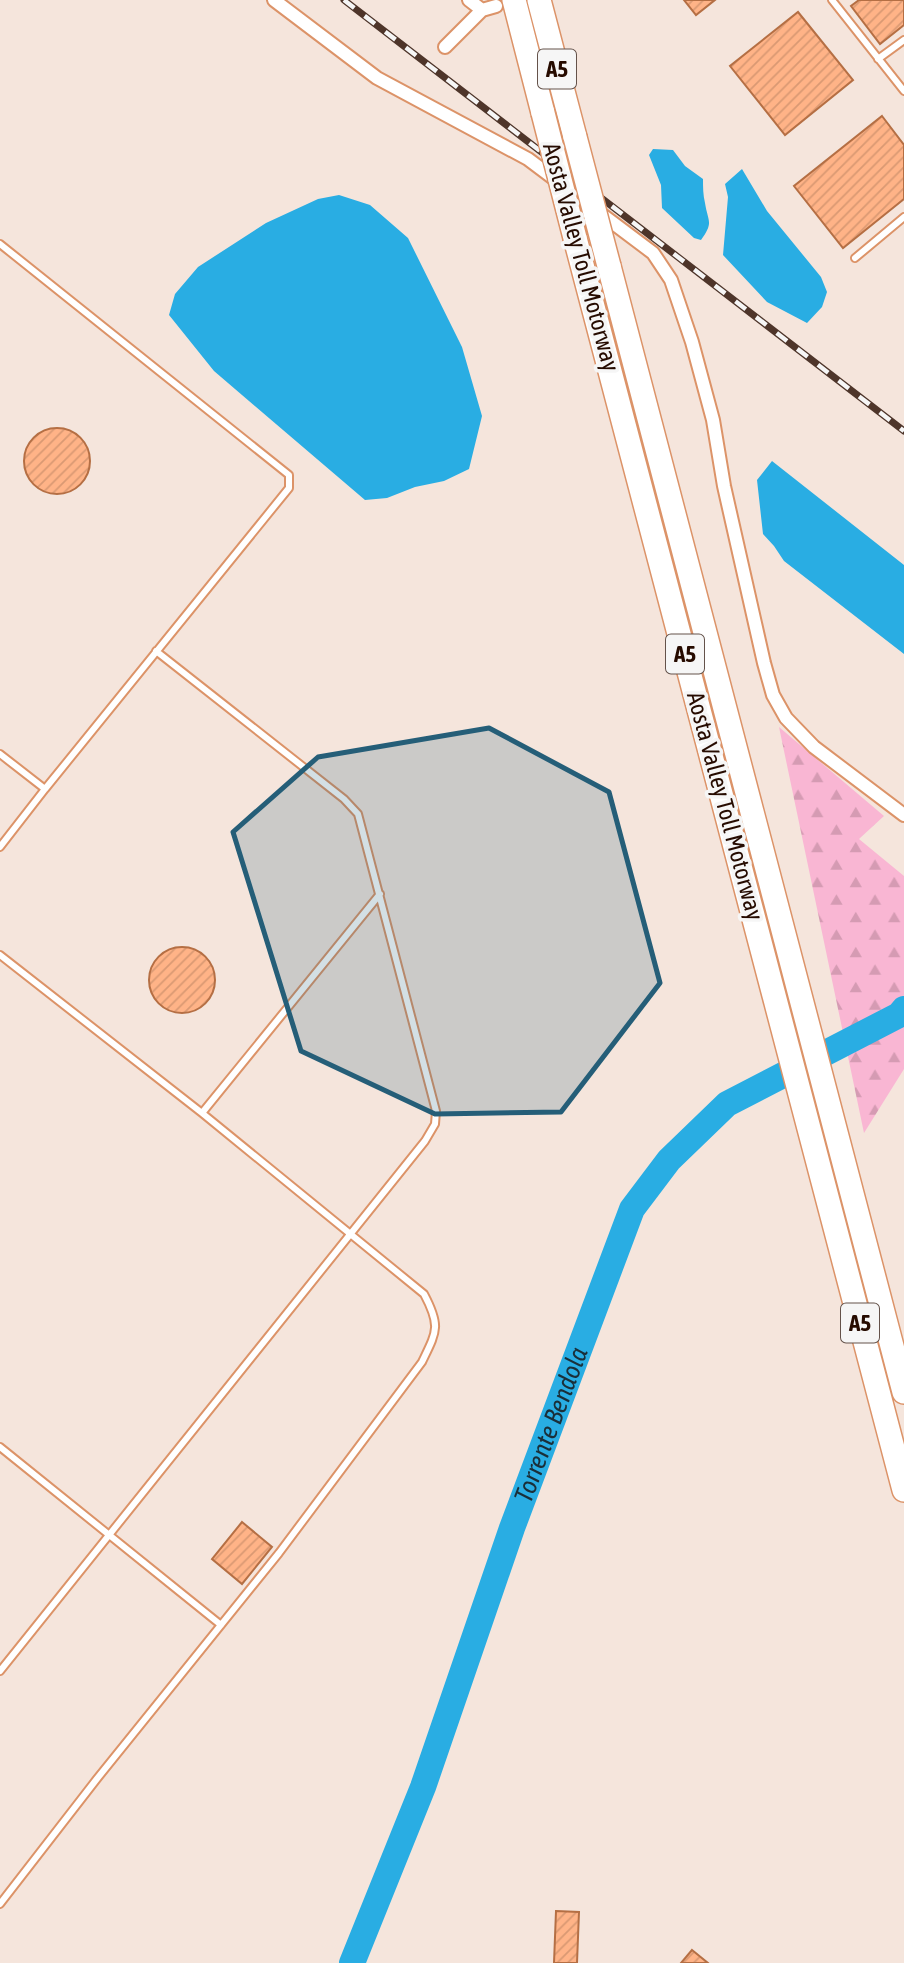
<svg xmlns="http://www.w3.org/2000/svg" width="904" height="1963" viewBox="0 0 904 1963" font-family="'Asap Condensed',sans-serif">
  <defs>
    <pattern id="forest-firs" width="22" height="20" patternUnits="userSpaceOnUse" patternTransform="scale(1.75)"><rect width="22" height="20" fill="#f9b6d3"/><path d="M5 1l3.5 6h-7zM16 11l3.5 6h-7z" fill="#d59bb3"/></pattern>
    <pattern id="building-hatch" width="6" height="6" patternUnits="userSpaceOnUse" patternTransform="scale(1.75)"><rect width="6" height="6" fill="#ffb387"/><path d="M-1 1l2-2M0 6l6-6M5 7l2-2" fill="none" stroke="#da9973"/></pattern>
  </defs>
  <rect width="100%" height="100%" fill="#f5e5dc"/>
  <path fill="url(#forest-firs)" d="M779,727L884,816L859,839L904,876V1069L864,1133Z"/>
  <path fill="#29ade3" d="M653,149L673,150L685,166L703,179C703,187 703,195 705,203C708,222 714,222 701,240L694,238L662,208L661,185L649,155Z
    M742,169L767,211L821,277L827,292L822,307L807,323L767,302L723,255L728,197L725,184Z
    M339,195L370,205L408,238L462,347L482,416L469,469L444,481L415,487L387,498L365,500L214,371L169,315L175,294L198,267L266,223L318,199Z
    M772,461L904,565V654L784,561L774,546L763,534L757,480Z"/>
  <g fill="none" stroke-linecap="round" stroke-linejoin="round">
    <path stroke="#29ade3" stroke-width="26" id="s1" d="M352,1963L423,1787L512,1528L632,1209L669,1160L727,1104L899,1015L904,1009"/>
  </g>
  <path fill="url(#building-hatch)" stroke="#b56f44" stroke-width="2" d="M684,0H715L696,15Z
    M859,0H904V25L880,44L851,6Z
    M798,12L853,80L785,135L730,66Z
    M882,116L904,145V199L843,248L794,186Z
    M24 461a33 33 0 1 1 66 0a33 33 0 1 1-66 0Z
    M149 980a33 33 0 1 1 66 0a33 33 0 1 1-66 0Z
    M242,1522L272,1547L242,1584L212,1559Z
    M556,1911L579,1912L577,1963H554Z
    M692,1950L708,1963H681Z"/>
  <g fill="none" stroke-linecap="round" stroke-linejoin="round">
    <g stroke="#dc9368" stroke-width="10">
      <path id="lane" d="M832,0L904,91
        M878,59L904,40
        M0,244L289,475V488L45,789
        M855,258L904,217
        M0,754L45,789L0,847
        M0,955L202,1113L424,1294C441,1326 437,1331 422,1362L279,1553L96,1780L0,1904
        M202,1113L380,894
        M0,1447L221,1625
        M0,1671L425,1141L435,1124L436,1111L358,814L344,799L156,651"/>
    </g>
    <g stroke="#dc9368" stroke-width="16">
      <path id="street" d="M274,0L377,78L528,159L653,253L671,280L692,342L713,420L724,486L764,663L773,695L786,718L814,747L904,815
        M469,0L482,10L496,6
        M445,47L482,10"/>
    </g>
    <g stroke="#dc9368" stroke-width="26">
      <path id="highway" d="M514,0L543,113
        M539,0L575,137
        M575,238L904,1490
        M609,266L904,1392"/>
    </g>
    <use href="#lane" stroke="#fff" stroke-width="6"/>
    <use href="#street" stroke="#fff" stroke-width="12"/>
    <use href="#highway" stroke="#fff" stroke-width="23"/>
    <g stroke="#4e352a" stroke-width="7">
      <path id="rail" d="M344,0L904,431"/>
    </g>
    <use href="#rail" stroke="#f6f6f6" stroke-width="4.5" stroke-dasharray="13" stroke-linecap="butt"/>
    <g stroke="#dc9368" stroke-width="26" stroke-linecap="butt">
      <path id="highway-bridge" d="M543,113L575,238
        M575,137L609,266"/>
    </g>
    <use href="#highway-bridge" stroke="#fff" stroke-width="23"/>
  </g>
  <path fill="#255e78" fill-opacity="0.2" stroke="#255e78" stroke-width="5" stroke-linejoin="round" d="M489,728L609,792L660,983L561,1112L435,1114L301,1051L233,832L318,757Z"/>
  <g text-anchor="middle" stroke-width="7" stroke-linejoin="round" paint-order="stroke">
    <g fill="#f6f6f6" stroke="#64524a" stroke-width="2">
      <rect x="538" y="49.5" width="38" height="39" rx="5"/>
      <rect x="666" y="634.5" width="38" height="39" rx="5"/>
      <rect x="841" y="1303.5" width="38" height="39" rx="5"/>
    </g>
    <g font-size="23" font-weight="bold" fill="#260b00">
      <text x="557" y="77">A5</text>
      <text x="685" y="662">A5</text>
      <text x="860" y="1331">A5</text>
    </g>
    <g font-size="24" fill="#260b00" stroke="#f6f6f6">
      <text transform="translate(581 257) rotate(75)" y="8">Aosta Valley Toll Motorway</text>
      <text transform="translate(725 806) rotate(75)" y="8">Aosta Valley Toll Motorway</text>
    </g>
    <g font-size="26" font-style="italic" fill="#1a2f39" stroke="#f6f6f6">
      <text dy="9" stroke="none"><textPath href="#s1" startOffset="574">Torrente Bendola</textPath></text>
    </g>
  </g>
</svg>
